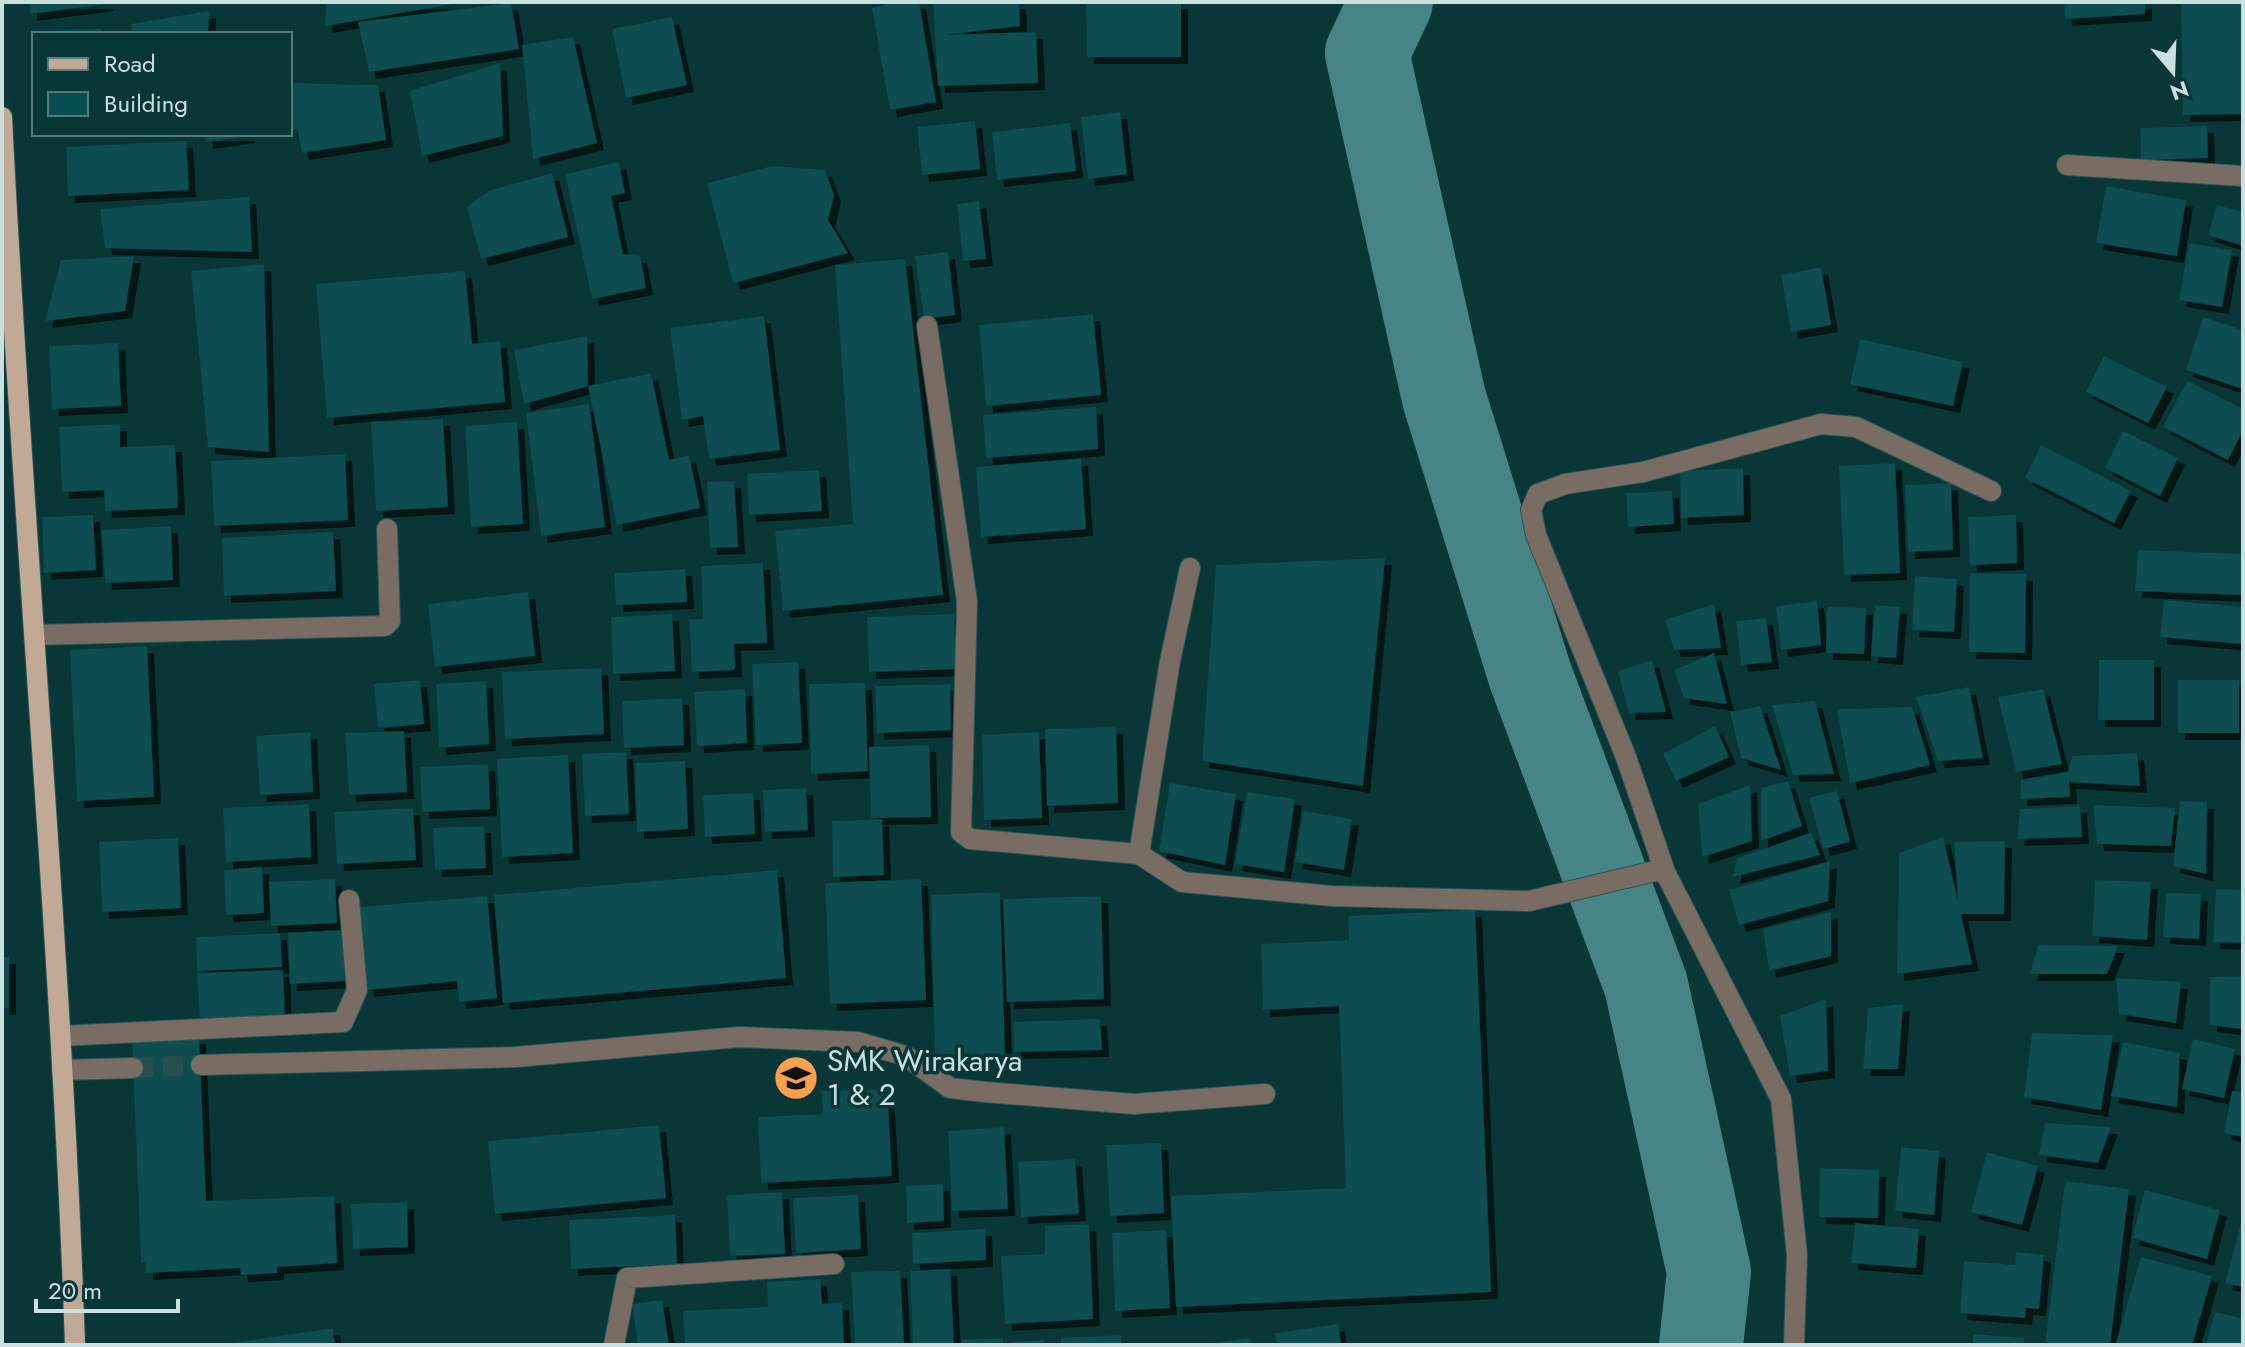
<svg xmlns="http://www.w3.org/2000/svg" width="2245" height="1347" viewBox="0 0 2245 1347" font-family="Jost,sans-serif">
  <defs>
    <filter id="shadow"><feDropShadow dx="7" dy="7" stdDeviation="0" flood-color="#0009"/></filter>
  </defs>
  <rect width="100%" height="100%" fill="#093637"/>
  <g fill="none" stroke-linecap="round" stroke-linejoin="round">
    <path stroke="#478485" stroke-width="84" d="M1391,2L1367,53L1444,398L1530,675L1646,985L1709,1272L1701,1345"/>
  </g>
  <path fill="#074e4f" filter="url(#shadow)" d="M30,2H107V4L30,14Z
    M326,2H453V4L325,26Z
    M894,2H919L936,102L890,110L872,8Z
    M933,2H1019L1020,26L944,35L1036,32L1038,83L938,86Z
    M1086,2H1181V57H1087Z
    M2064,2H2145V14L2065,19Z
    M2181,2H2243V114L2183,115Z
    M511,3L519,49L369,72L358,22Z
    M209,11L208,34H132L131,24Z
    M672,17L687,85L626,98L612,29Z
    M101,29L102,34H40V31Z
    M573,37L597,143L533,159L522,45Z
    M500,63L503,136L422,156L410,91Z
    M290,83L378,85L386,140L302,153L297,129L290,130Z
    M1120,112L1127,174L1088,179L1081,117Z
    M975,121L980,169L922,175L917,127Z
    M1070,123L1076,171L997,180L992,132Z
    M2207,126L2208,158L2141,160L2140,128Z
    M205,134H248V136L206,142Z
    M186,141L189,190L68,196L66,147Z
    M619,162L625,193L611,196L623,254L640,256L646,288L592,299L565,174Z
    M772,166L825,170L834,195L828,220L848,253L733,283L707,183Z
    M552,173L568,237L481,259L467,207L488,191Z
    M2106,186L2186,200L2177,256L2096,243Z
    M249,197L252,252L105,248L100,209Z
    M979,201L986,259L963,261L957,204Z
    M2217,205L2243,212V246L2208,235Z
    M2189,243L2232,250L2222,307L2179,300Z
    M948,252L955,315L924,319L915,256Z
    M134,256L125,311L45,321L61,260Z
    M905,259L943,595L783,611L775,531L853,524L835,265Z
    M264,264L269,452L208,447L191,271Z
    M1821,267L1831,325L1791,332L1781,275Z
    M465,271L472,344L500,341L505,402L327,418L316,284Z
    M1093,314L1101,395L986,406L979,325Z
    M764,316L780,450L709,459L703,416L682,420L670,328Z
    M2203,317L2243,330V389L2186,370Z
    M587,336L588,386L524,404L514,350Z
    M1860,339L1963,362L1953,406L1850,384Z
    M118,343L121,406L52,409L49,346Z
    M2104,356L2167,387L2148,423L2086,392Z
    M651,373L669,460L689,455L700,508L617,525L588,386Z
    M2187,381L2243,409V430L2228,460L2163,427Z
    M589,404L605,527L541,536L526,413Z
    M1096,407L1098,449L986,458L983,415Z
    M443,419L448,507L376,511L371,422Z
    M517,422L523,524L471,527L465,426Z
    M120,424V447L175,445L178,508L105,511L104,490L62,492L59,427Z
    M2123,431L2178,458L2160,496L2105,468Z
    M2041,445L2131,491L2114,523L2025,478Z
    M345,454L348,520L214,526L211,461Z
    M1081,459L1086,529L981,537L976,467Z
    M1895,463L1900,573L1844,575L1839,466Z
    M1743,468L1744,515L1681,518L1680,471Z
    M819,470L822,511L749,515L747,474Z
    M734,481L738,547L710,548L707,482Z
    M1951,483L1953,550L1908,552L1905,485Z
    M1672,491L1674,524L1628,527L1626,493Z
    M93,515L96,570L44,573L42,517Z
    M2016,515L2017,563L1970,565L1968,517Z
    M171,526L173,580L105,583L102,530Z
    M333,532L336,591L224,596L222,538Z
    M2138,550L2243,554V595L2135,591Z
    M1385,558L1363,786L1202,761L1216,565Z
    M763,563L767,643L734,644L735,670L692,672L689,619H703L701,566Z
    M685,569L687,602L616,605L614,573Z
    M1970,573L2026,574L2025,653L1969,652Z
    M1915,576L1957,579L1954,632L1912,630Z
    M528,592L535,656L435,667L428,604Z
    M2164,600L2243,607V644L2160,637Z
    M1817,601L1821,645L1781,650L1776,606Z
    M1714,604L1721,648L1674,650L1665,620Z
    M1875,605L1900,607L1896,658L1871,656Z
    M1827,607L1866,608L1864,654L1826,653Z
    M672,614L675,671L613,674L611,617Z
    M954,614L956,669L869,672L867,617Z
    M1766,618L1772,662L1741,665L1736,621Z
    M147,646L154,797L77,801L70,650Z
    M1714,653L1727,704L1684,698L1674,670Z
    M1652,660L1666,712L1629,713L1618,671Z
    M2099,660H2154V720H2098Z
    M798,662L802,743L756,745L752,664Z
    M601,668L604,734L505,739L502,672Z
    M420,680L424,724L378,728L374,684Z
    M2178,680H2239V733H2178Z
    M486,681L489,744L439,748L436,684Z
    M865,683L868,771L811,774L809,684Z
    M950,684L951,730L877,733L875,686Z
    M1969,687L1983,758L1938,761L1916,697Z
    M745,689L747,743L697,746L694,692Z
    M2043,689L2062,764L2016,772L1998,697Z
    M682,698L684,745L624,748L622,701Z
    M1815,701L1834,774L1793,775L1772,705Z
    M1760,706L1781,770L1741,758L1730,712Z
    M1912,707L1930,765L1850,783L1837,709Z
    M1715,726L1729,757L1676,781L1663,754Z
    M1116,727L1118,803L1047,806L1045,729Z
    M404,731L407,792L349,795L345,733Z
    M310,732L313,792L260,795L256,736Z
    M1039,732L1042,818L984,820L982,735Z
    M929,745L931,817L871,818L869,747Z
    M626,752L629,814L585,816L582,754Z
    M2137,753L2140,786L2069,782L2070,797L2020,799L2021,780L2068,772L2072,756Z
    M568,755L573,853L502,857L497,759Z
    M685,761L688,829L637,832L635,763Z
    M488,764L490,809L422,812L420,767Z
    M1788,781L1802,826L1761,841V788Z
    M1170,783L1236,794L1225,865L1159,851Z
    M1750,785L1752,841L1702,857L1698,804Z
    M806,788L808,830L765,832L763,790Z
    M1837,791L1850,842L1823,849L1809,798Z
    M1247,792L1295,799L1284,872L1235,864Z
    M753,793L755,834L705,837L703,795Z
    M2180,801L2207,802L2206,874L2173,866Z
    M309,804L311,857L226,862L223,808Z
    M2093,805L2175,808L2171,846L2097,844Z
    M2080,806L2082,837L2017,839L2020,809Z
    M413,808L416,860L337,864L334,812Z
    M1303,811L1352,819L1344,870L1295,862Z
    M882,819L884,875L833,877L832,821Z
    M484,826L486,868L435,870L433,828Z
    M1811,833L1820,855L1733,877L1737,858Z
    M1943,837L1958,901L1954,842L2005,841L2004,914H1961L1972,964L1897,974L1899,853Z
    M178,838L181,908L102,912L99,842Z
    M1830,861L1828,901L1739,925L1729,890Z
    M262,867L264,913L226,915L224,870Z
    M777,870L786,978L503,1003L494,895Z
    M335,879L337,923L271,926L269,882Z
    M921,879L926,1000L830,1004L825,883Z
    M2095,880L2151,882L2147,940L2092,936Z
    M2216,889L2243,890V943L2213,942Z
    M1000,892L1005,1055L935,1057L931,895Z
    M2166,893L2201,894L2199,939L2163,937Z
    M487,896L497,998L459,1002L457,981L367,990L360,907Z
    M1101,896L1104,999L1007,1002L1003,899Z
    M1475,910L1491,1292L1176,1307L1171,1196L1346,1188L1339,1006L1263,1010L1261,944L1349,940L1348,916Z
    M1831,912V956L1769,971L1763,929Z
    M343,930L345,981L290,984L288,933Z
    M280,933L282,967L197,971L196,937Z
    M2038,945L2118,946L2107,974H2030Z
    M2,957H9V1008H2Z
    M283,970L285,1017L200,1021L197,973Z
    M2243,976V1029L2210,1025V977Z
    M2116,978L2181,982L2176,1023L2119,1014Z
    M1826,999L1828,1071L1790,1076L1780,1016Z
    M1903,1004L1898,1069H1863L1868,1008Z
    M1100,1019L1102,1050L1014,1052L1013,1022Z
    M2032,1033L2113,1035L2101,1110L2024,1097Z
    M199,1037L206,1201L334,1196L337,1263L277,1267V1273L241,1275L240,1268L146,1273V1262H141L132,1040Z
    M2193,1039L2235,1049L2224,1098L2182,1089Z
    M2123,1042L2180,1053L2177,1107L2111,1096Z
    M887,1089L892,1176L761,1183L758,1117L823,1114L821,1091Z
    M2232,1091L2243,1093V1137L2224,1133Z
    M2045,1123L2111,1127L2098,1163L2039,1155Z
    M659,1125L666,1198L495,1214L488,1141Z
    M1004,1127L1008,1209L952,1211L948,1131Z
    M1161,1143L1164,1213L1110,1216L1106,1145Z
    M1901,1147L1939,1151L1934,1215L1895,1211Z
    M1987,1152L2038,1166L2022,1225L1971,1212Z
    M1075,1159L1079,1214L1021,1217L1018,1162Z
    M1820,1168L1879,1170L1878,1218L1819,1217Z
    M2065,1181L2129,1189L2110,1345H2045Z
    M943,1184L944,1221L907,1223L906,1186Z
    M2145,1190L2220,1210L2207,1259L2132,1238Z
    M782,1192L785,1254L730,1256L727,1195Z
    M858,1195L861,1249L796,1253L793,1198Z
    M407,1202L408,1247L353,1249L351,1204Z
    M675,1215L677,1264L571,1269L569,1220Z
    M2242,1219H2243V1287L2225,1283Z
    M1855,1223L1919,1229L1916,1268L1851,1263Z
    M1089,1224L1093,1319L1005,1324L1001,1256L1045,1254V1226Z
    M985,1229L986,1260L913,1264L912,1233Z
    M1166,1230L1170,1308L1115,1311L1112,1233Z
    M2016,1252L2044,1255L2039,1309L2026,1308L2025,1318L1960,1313L1964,1261L2015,1265Z
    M2141,1257L2212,1276L2192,1345L2116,1343Z
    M950,1269L954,1345H913L910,1271Z
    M900,1271L904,1344L855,1345L851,1272Z
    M820,1279L822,1304L842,1303L844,1345H685L683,1311L768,1307L767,1282Z
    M662,1300L669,1345H638L632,1304Z
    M2215,1312L2243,1319V1345H2206Z
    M1338,1324L1341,1345H1277L1275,1333Z
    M333,1328L335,1345H232V1343Z
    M1973,1334L2024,1338V1345H1973Z
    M1121,1335L1122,1345H1061V1338Z
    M1003,1338V1345H961V1340Z
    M1250,1338L1251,1345H1211L1210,1343Z
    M1044,1340L1045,1345H1012V1342Z"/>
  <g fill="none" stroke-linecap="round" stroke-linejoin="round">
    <path stroke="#265050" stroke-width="20" stroke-dasharray="20 10" stroke-linecap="butt" d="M133,1068L201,1065"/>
    <g stroke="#2c5555" stroke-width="22">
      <path id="minor" d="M2067,165L2243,176
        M927,326L967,601L961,832L970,839L1139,854
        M1190,568L1170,661L1139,854L1182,882L1332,896L1529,901L1655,871L1665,872
        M34,635L385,626L390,621L387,529
        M61,1036L343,1022L357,990L349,900
        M201,1065L516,1057L739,1037L858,1042L906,1056L950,1088L985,1092L1134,1104L1265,1094
        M62,1070L133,1068
        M614,1345L627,1278L834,1264
        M1794,1345L1797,1255L1781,1099L1665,872L1626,757L1536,535L1531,510L1538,494L1565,484L1643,472L1821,424L1856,427L1991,491"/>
    </g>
    <g stroke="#2c5555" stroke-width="22">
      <path id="major" d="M2,117C22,527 61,935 75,1345"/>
    </g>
    <use href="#minor" stroke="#786c63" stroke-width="20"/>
    <use href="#major" stroke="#c2a996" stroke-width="20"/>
  </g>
  <defs>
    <g id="school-disc" transform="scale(2.3)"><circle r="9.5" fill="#f9a04d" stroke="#093637"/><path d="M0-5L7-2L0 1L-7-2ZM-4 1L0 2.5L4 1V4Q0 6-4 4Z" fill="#111"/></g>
  </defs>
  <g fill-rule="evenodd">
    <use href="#school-disc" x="796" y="1078"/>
  </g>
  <g text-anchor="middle" stroke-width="7" stroke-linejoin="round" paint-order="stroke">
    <g font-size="30" fill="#cae0e0" stroke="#093637" text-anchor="start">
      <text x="827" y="1071">SMK Wirakarya<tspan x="827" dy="34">1 &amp; 2</tspan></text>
    </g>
  </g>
  <rect width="2245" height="1347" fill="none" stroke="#cae0e0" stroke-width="8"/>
  <rect x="32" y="32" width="260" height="104" fill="#093637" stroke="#567a7b" stroke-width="2"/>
  <rect x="48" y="58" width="40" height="12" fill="#c2a996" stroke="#567a7b" stroke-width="2"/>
  <text x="104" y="72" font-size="24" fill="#cae0e0">Road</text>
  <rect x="48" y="92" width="40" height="24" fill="#074e4f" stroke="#567a7b" stroke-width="2"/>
  <text x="104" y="112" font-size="24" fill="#cae0e0">Building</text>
  <g transform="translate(2173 72) rotate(161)" stroke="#093637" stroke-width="6" paint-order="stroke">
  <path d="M0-6L14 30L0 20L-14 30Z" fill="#cae0e0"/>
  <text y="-12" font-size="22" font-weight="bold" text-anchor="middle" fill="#cae0e0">N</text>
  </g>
  <path d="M36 1299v12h142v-12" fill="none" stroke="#cae0e0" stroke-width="4"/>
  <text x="48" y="1299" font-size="24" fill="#cae0e0" stroke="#093637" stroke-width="6" paint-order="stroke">20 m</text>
</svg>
